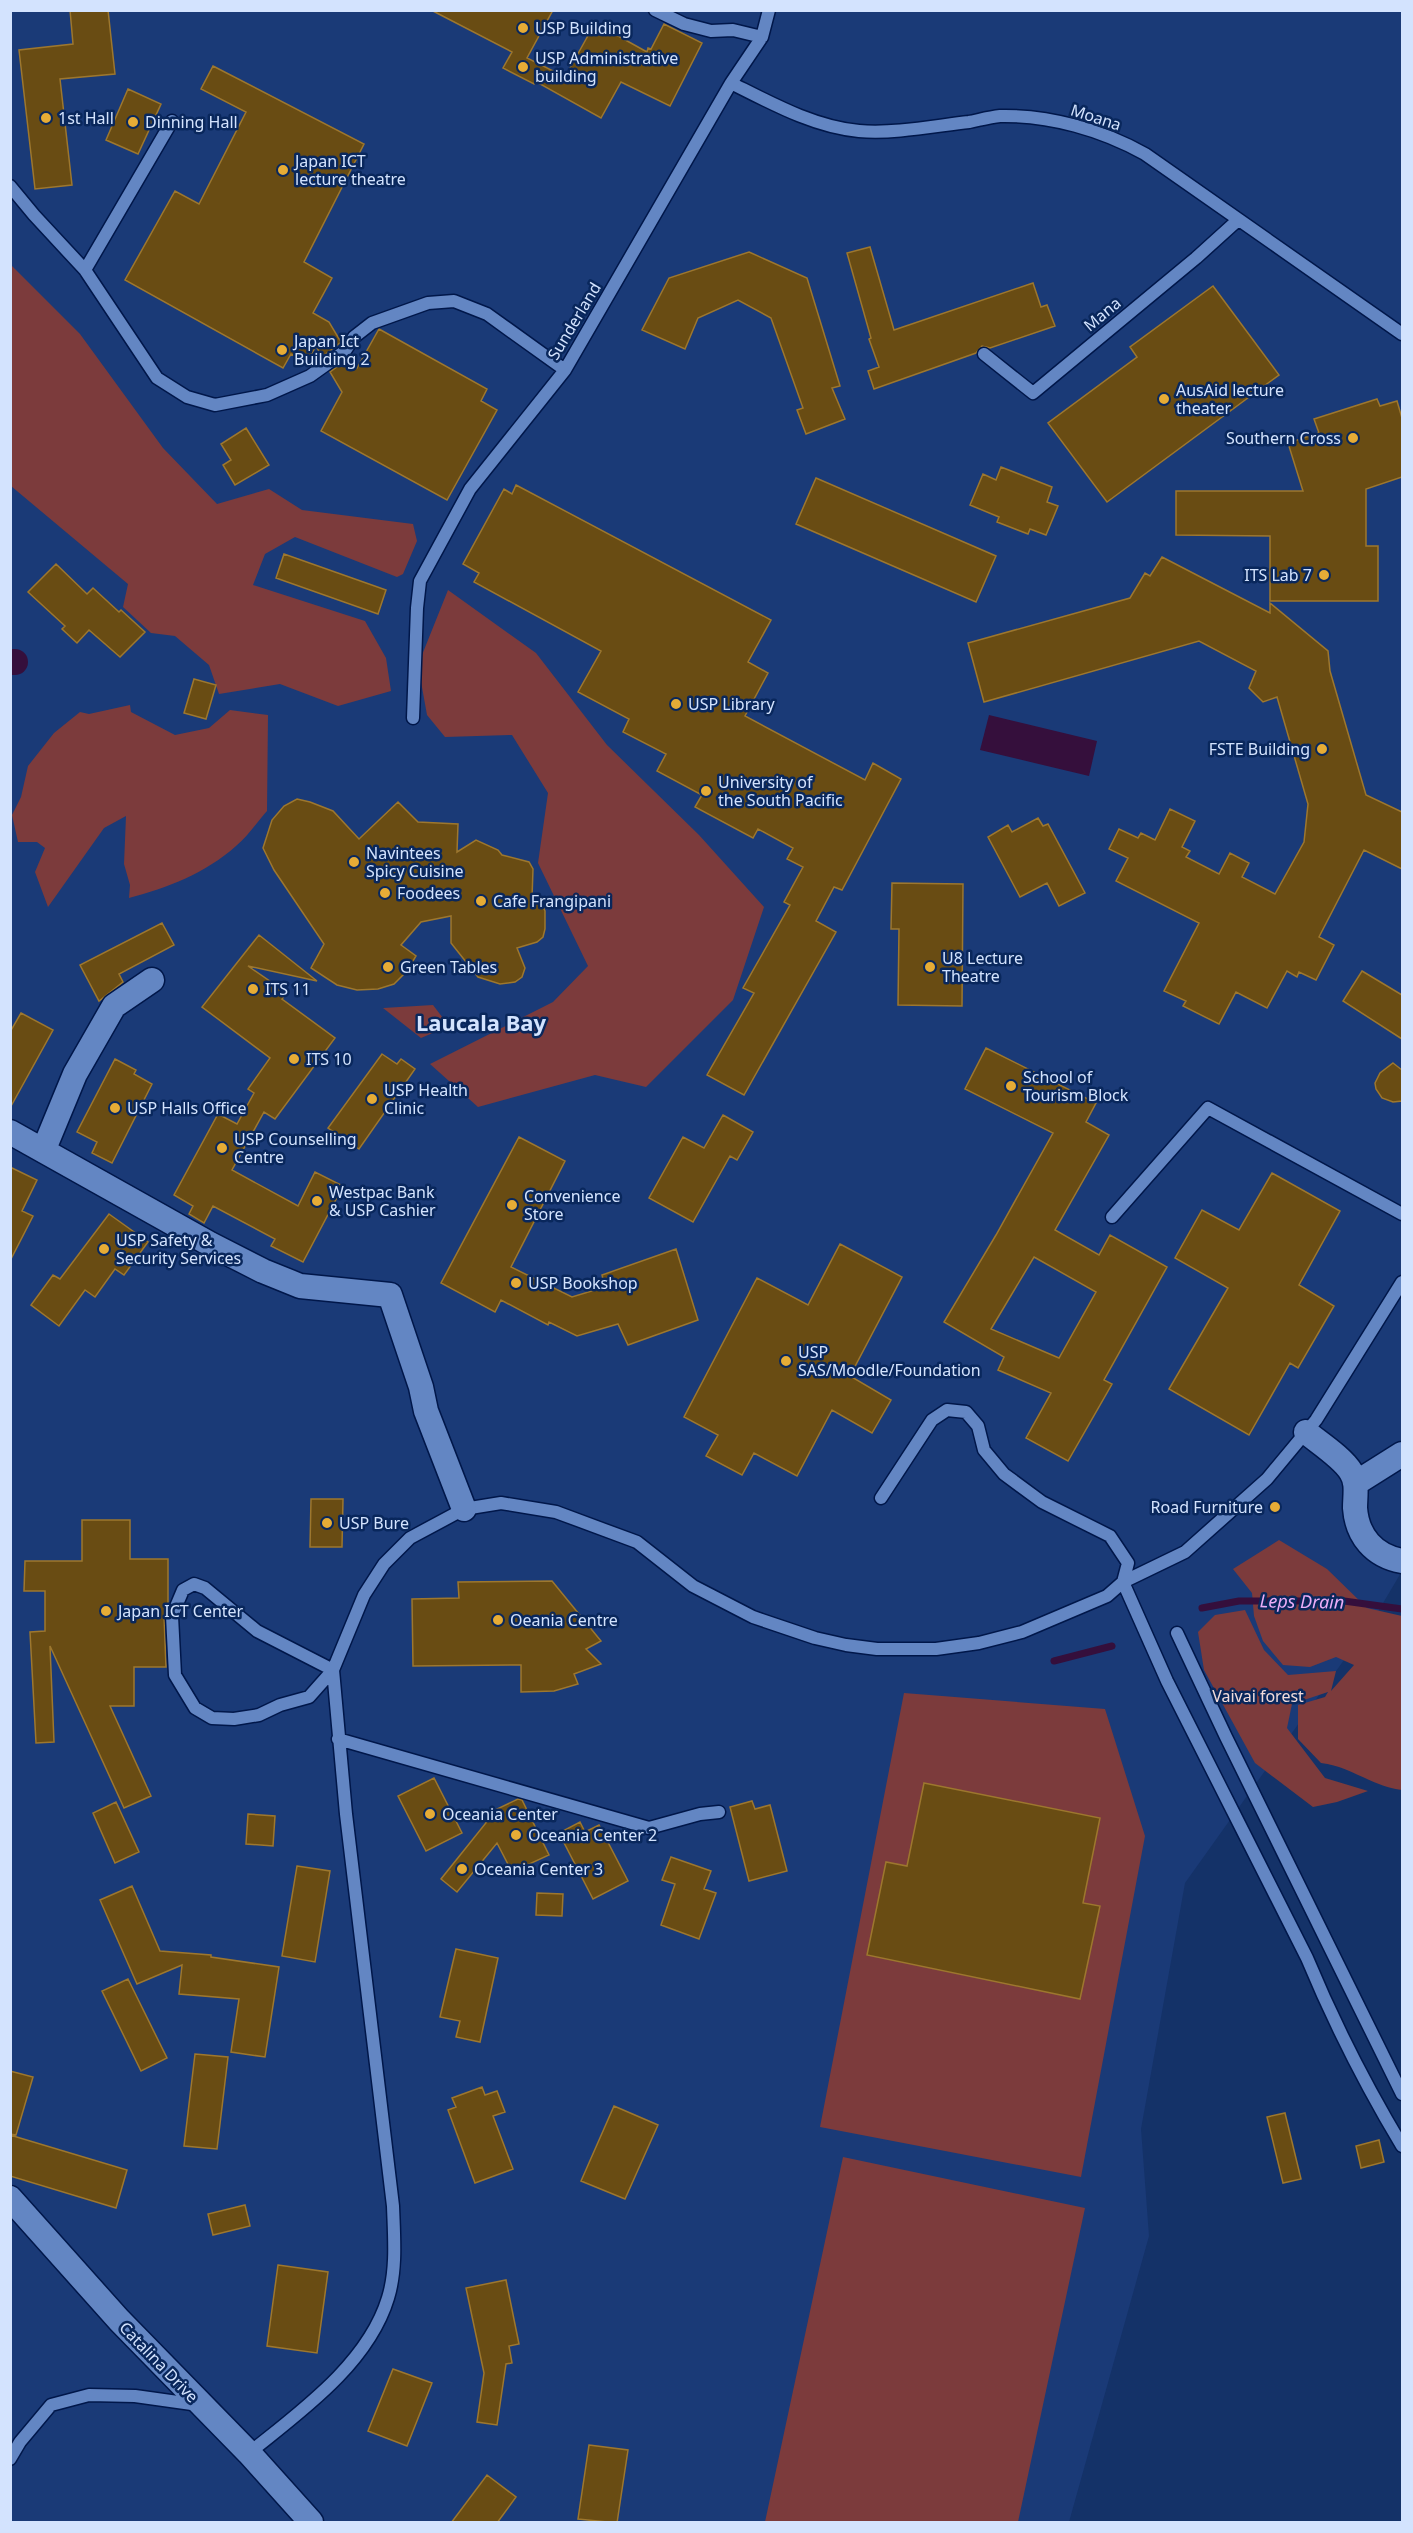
<svg xmlns="http://www.w3.org/2000/svg" width="1413" height="2533" viewBox="0 0 1413 2533" font-family="'Noto Sans',sans-serif">
  <rect width="100%" height="100%" fill="#143268"/>
  <path fill="#1a3a77" d="M11,11H1402V1571L1376,1615L1185,1883L1141,2129L1149,2236L1069,2522H11Z"/>
  <path fill="#7c3b3c" d="M10,264L80,334L163,448L217,504L269,489L302,510L413,524L417,541L403,574L397,577L295,537L265,554L253,585L365,621L386,658L391,691L338,706L280,684L219,694L209,665L175,636L151,633L123,607L128,584L11,486Z
    M448,590L536,653L607,745L699,835L764,907L733,1000L646,1087L595,1075L478,1107L430,1064L553,1002L588,966L538,863L548,793L512,735L445,737L427,715L418,665Z
    M130,705L131,712L175,735L209,728L230,710L268,715L267,811C257,822 248,836 236,846C206,873 167,888 129,898L130,885L124,864L126,816L104,828L48,907L35,872L45,848L37,842H18L12,815L21,797L28,766L54,733L80,712L89,714Z
    M433,1005L449,1026L421,1038L383,1008Z
    M1279,1540L1327,1569L1367,1608L1402,1616V1790C1373,1787 1350,1766 1321,1763L1298,1739V1705L1325,1697L1328,1692L1292,1704L1287,1728L1325,1778L1368,1791L1337,1802L1313,1807L1255,1763L1204,1670L1198,1632L1215,1615L1245,1610L1264,1650L1288,1675L1336,1671L1331,1691L1354,1665L1336,1657L1310,1667L1283,1665L1263,1641L1254,1616L1252,1593L1233,1569Z
    M904,1693L1105,1709L1145,1836L1081,2177L820,2127Z
    M843,2157L1085,2208L1018,2522H765Z"/>
  <path fill="#350f3c" d="M989,715L1097,741L1089,776L980,750Z"/>
  <g fill="none" stroke-linecap="round" stroke-linejoin="round">
    <path stroke="#350f3c" stroke-width="7" d="M1202,1608L1239,1601H1344L1402,1609
      M1054,1661L1112,1646"/>
    <path stroke="#350f3c" stroke-width="26" d="M10,662H15"/>
  </g>
  <path fill="#694c13" stroke="#9d772e" stroke-width="1.5" fill-rule="evenodd" d="M70,10H108L115,74L60,79L72,185L35,189L19,50L73,44Z
    M431,10H553L527,58L565,77L595,23L647,52L648,48L651,49L664,24L702,43L670,106L621,82L601,118L535,81L534,84L503,68L512,52Z
    M213,66L364,144L304,262L332,278L313,313L329,322L341,342L322,357L316,346L307,362L291,354L283,368L125,280L175,191L199,204L246,112L201,89Z
    M128,89L161,104L138,154L106,140Z
    M870,247L894,330L1033,283L1041,307L1047,305L1055,326L990,348L982,346L976,353L874,389L868,371L879,367L869,339L871,338L847,253Z
    M749,252L807,278L840,386L832,388L845,419L806,434L797,410L803,408L771,318L738,300L698,318L685,349L642,330L669,278Z
    M1213,286L1279,375L1107,502L1048,423L1137,357L1130,347Z
    M379,329L487,389L481,401L497,410L447,500L321,431L342,392L330,372L351,357L357,368Z
    M1377,399L1380,406L1397,401L1402,418V477L1366,489V546H1378V601H1270V536L1176,535V491H1303L1288,443L1319,433L1314,419Z
    M246,428L269,465L235,485L223,465L231,460L221,444Z
    M1001,467L1052,487L1047,502L1058,506L1046,535L1030,529L1028,534L997,522L999,517L970,505L983,474L996,480Z
    M816,478L996,556L976,602L796,524Z
    M516,485L771,620L748,662L768,673L745,716L865,780L873,763L901,779L842,890L834,887L816,921L836,932L744,1095L707,1075L754,993L743,988L790,905L784,902L803,867L787,859L793,848L758,829L753,838L695,807L702,795L657,771L666,754L623,732L629,719L578,692L601,651L474,582L479,573L463,564L504,489L512,494Z
    M284,554L386,590L378,614L276,578Z
    M1162,557L1270,613V603L1328,651L1330,671L1366,795L1402,812V869L1364,850L1319,937L1334,945L1316,980L1299,972L1297,977L1287,971L1267,1008L1236,992L1219,1024L1183,1006L1186,1001L1164,991L1199,923L1116,881L1128,858L1109,849L1119,829L1138,838L1141,833L1155,840L1170,809L1195,821L1182,847L1190,851L1186,857L1219,874L1230,853L1249,863L1242,877L1275,894L1304,842L1308,804L1277,697L1263,702L1249,688L1256,671L1199,641L984,702L968,643L1130,598L1145,573L1150,576Z
    M56,564L87,594L93,588L119,612L121,610L145,632L120,657L89,630L77,643L62,629L65,626L28,592Z
    M194,679L216,685L206,719L184,713Z
    M297,799L310,802L333,811L359,839L398,802L418,822L458,824L457,852L476,840L498,850L502,855L529,862L533,869L532,898L542,905L545,911V929L543,937L537,942L517,948L525,968L522,977L515,982L500,984L478,977L451,943V916L421,922L401,945L416,956L407,971L394,984L378,989L357,990L337,985L311,968L324,944L274,870L263,848L272,820L284,806Z
    M1038,818L1043,826L1048,824L1085,893L1059,906L1047,883L1020,897L988,837L1008,825L1012,832Z
    M892,883L963,884L962,1006L898,1005L899,929H891Z
    M162,923L174,945L119,974L123,982L99,1001L80,965Z
    M259,935L317,981L248,966L287,993L282,999L335,1038L275,1119L264,1112L232,1170L298,1206L315,1172L343,1186L303,1262L271,1246L275,1239L213,1206L204,1223L189,1214L193,1206L174,1195L218,1114L237,1124L254,1093L248,1089L270,1058L202,1007Z
    M1362,971L1402,995V1039L1343,1001Z
    M21,1013L53,1030L10,1108V1032Z
    M986,1048L1096,1103L1086,1122L1109,1135L1055,1230L1099,1255L1110,1235L1167,1267L1104,1380L1112,1384L1068,1461L1026,1438L1051,1393L998,1370L1004,1357L944,1322L996,1235L1053,1133L965,1089ZM1034,1257L1096,1292L1059,1358L991,1329Z
    M382,1054L397,1064L401,1059L415,1069L359,1149L328,1128Z
    M115,1059L136,1070L134,1074L152,1084L112,1163L92,1153L97,1142L77,1132Z
    M1393,1063L1402,1070V1101L1393,1102L1382,1098L1376,1089L1375,1083L1380,1073Z
    M723,1115L753,1132L737,1160L730,1156L693,1222L649,1198L683,1137L704,1148Z
    M519,1137L565,1161L511,1267L572,1297L605,1287L602,1275L676,1249L698,1320L628,1345L618,1324L577,1336L549,1322L548,1325L501,1300L495,1312L441,1283Z
    M10,1167L37,1180L22,1211L33,1216L10,1261Z
    M1272,1173L1340,1211L1299,1285L1334,1306L1298,1368L1290,1363L1249,1435L1169,1389L1228,1288L1175,1258L1202,1210L1239,1230Z
    M109,1214L148,1242L124,1275L115,1269L95,1297L85,1290L59,1326L31,1305L53,1275L60,1279Z
    M840,1244L902,1277L850,1376L891,1400L872,1433L832,1410L797,1476L754,1453L742,1475L706,1456L718,1435L684,1417L757,1278L808,1305Z
    M311,1499H343L342,1547H310Z
    M82,1520H130V1559H168V1605L164,1616L166,1667H134V1706H110L151,1796L124,1808L50,1646L54,1742L36,1743L30,1632L45,1631V1591H24L25,1561H82Z
    M552,1581L601,1641L586,1649L601,1664L574,1674L578,1684L554,1691L521,1692V1665L413,1666L412,1599L459,1598L458,1582Z
    M434,1778L462,1833L426,1851L398,1796Z
    M924,1783L1100,1818L1083,1903L1100,1906L1080,1999L867,1955L886,1862L907,1866Z
    M518,1799L522,1800L549,1855L512,1872L497,1843L457,1892L441,1879L497,1809Z
    M752,1801L755,1809L770,1805L787,1871L749,1881L730,1807Z
    M116,1802L139,1852L115,1863L93,1813Z
    M248,1814L275,1816L273,1846L246,1844Z
    M580,1822L585,1832L599,1825L628,1881L593,1899L559,1833Z
    M671,1857L711,1871L704,1889L716,1893L699,1939L661,1925L675,1884L662,1880Z
    M297,1866L330,1871L315,1962L282,1956Z
    M132,1886L160,1951L211,1955V1957L279,1967L265,2057L231,2052L239,1999L179,1994L182,1965L137,1984L100,1900Z
    M537,1893L563,1894L562,1916L536,1915Z
    M456,1949L498,1958L480,2042L456,2037L460,2021L440,2017Z
    M128,1979L167,2058L141,2071L102,1991Z
    M195,2054L228,2057L217,2149L184,2146Z
    M10,2071L33,2077L16,2135L10,2134Z
    M482,2087L485,2095L497,2091L505,2112L493,2116L513,2169L475,2183L448,2110L456,2107L452,2098Z
    M614,2106L658,2125L625,2199L581,2181Z
    M1285,2113L1301,2179L1283,2183L1267,2117Z
    M10,2135L127,2170L116,2208L10,2176Z
    M1379,2140L1384,2162L1361,2168L1356,2146Z
    M245,2205L250,2226L213,2235L208,2214Z
    M278,2265L328,2272L317,2353L267,2346Z
    M506,2280L519,2344L509,2346L512,2363L506,2364L497,2425L477,2422L484,2373L466,2288Z
    M393,2369L432,2383L407,2446L368,2431Z
    M589,2445L628,2450L617,2523L578,2519Z
    M487,2475L516,2497L497,2523H451Z"/>
  <g fill="none" stroke-linecap="round" stroke-linejoin="round">
    <g stroke="#00174a" stroke-width="15">
      <path id="service" d="M655,10L684,24L711,31L733,30L762,37
        M731,83C771,103 814,127 859,131C894,134 934,126 969,122C979,120 990,117 1000,116C1050,115 1102,130 1145,154L1402,334
        M10,186L34,215L85,270L157,378L187,397L215,405L267,395L310,376L345,351L354,337L372,323L428,303L454,301L487,314L565,370
        M85,270L172,121
        M984,354L1033,393L1196,258L1238,220
        M413,718L417,608L420,581L470,489L565,370L731,83L762,37L769,10
        M1112,1217L1208,1108L1402,1214
        M881,1498L932,1420L947,1410L966,1412L978,1426L984,1450L1004,1474L1042,1502L1110,1536L1128,1563L1123,1582L1167,1681L1307,1958C1334,2023 1366,2086 1402,2146
        M194,1584L205,1588L257,1631L333,1670L309,1697L280,1705L259,1715L234,1719L212,1718L195,1708L175,1675L172,1616L183,1590Z
        M1177,1633L1226,1737L1402,2094
        M338,1739L649,1828L700,1814L719,1812
        M249,2453C300,2412 368,2364 388,2298C397,2269 394,2236 393,2206L346,1814L333,1670L364,1595L384,1564L410,1538L464,1509L501,1503L556,1512L637,1542L693,1586L753,1617L815,1638L846,1645L877,1649H936L979,1643L1022,1632L1107,1596L1123,1582L1185,1552L1267,1479L1316,1420L1402,1282
        M10,2459L20,2442L51,2405L89,2395L135,2396L199,2405"/>
    </g>
    <g stroke="#00174a" stroke-width="27">
      <path id="minor" d="M10,1132L210,1244L263,1271L300,1286L390,1295L421,1387L426,1411L464,1509
        M44,1149L75,1074L114,1006L152,980
        M1306,1432C1318,1442 1343,1458 1351,1472C1358,1483 1355,1495 1355,1508C1357,1536 1374,1556 1402,1561
        M1356,1483L1402,1454
        M10,2198L119,2320L249,2453L311,2522"/>
    </g>
    <use href="#service" stroke="#6386c3" stroke-width="12"/>
    <use href="#minor" stroke="#6386c3" stroke-width="24"/>
  </g>
  <g fill="#e6ac36" stroke="#09275c" stroke-width="2">
    <circle cx="523" cy="28" r="6"/>
    <circle cx="523" cy="67" r="6"/>
    <circle cx="46" cy="118" r="6"/>
    <circle cx="133" cy="122" r="6"/>
    <circle cx="283" cy="170" r="6"/>
    <circle cx="282" cy="350" r="6"/>
    <circle cx="1164" cy="399" r="6"/>
    <circle cx="1353" cy="438" r="6"/>
    <circle cx="1324" cy="575" r="6"/>
    <circle cx="676" cy="704" r="6"/>
    <circle cx="1322" cy="749" r="6"/>
    <circle cx="706" cy="791" r="6"/>
    <circle cx="354" cy="862" r="6"/>
    <circle cx="385" cy="893" r="6"/>
    <circle cx="481" cy="901" r="6"/>
    <circle cx="388" cy="967" r="6"/>
    <circle cx="930" cy="967" r="6"/>
    <circle cx="253" cy="989" r="6"/>
    <circle cx="294" cy="1059" r="6"/>
    <circle cx="1011" cy="1086" r="6"/>
    <circle cx="372" cy="1099" r="6"/>
    <circle cx="115" cy="1108" r="6"/>
    <circle cx="222" cy="1148" r="6"/>
    <circle cx="317" cy="1201" r="6"/>
    <circle cx="512" cy="1205" r="6"/>
    <circle cx="104" cy="1249" r="6"/>
    <circle cx="516" cy="1283" r="6"/>
    <circle cx="786" cy="1361" r="6"/>
    <circle cx="1275" cy="1507" r="6"/>
    <circle cx="327" cy="1523" r="6"/>
    <circle cx="106" cy="1611" r="6"/>
    <circle cx="498" cy="1620" r="6"/>
    <circle cx="430" cy="1814" r="6"/>
    <circle cx="516" cy="1835" r="6"/>
    <circle cx="462" cy="1869" r="6"/>
  </g>
  <g text-anchor="middle" stroke-width="5" stroke-linejoin="round" paint-order="stroke">
    <g font-size="16" fill="#d3e3fe" stroke="#09275c" text-anchor="start">
      <text x="535" y="34">USP Building</text>
      <text x="535" y="64">USP Administrative<tspan x="535" dy="18">building</tspan></text>
      <text x="58" y="124">1st Hall</text>
      <text x="145" y="128">Dinning Hall</text>
      <text x="295" y="167">Japan ICT<tspan x="295" dy="18">lecture theatre</tspan></text>
      <text x="294" y="347">Japan Ict<tspan x="294" dy="18">Building 2</tspan></text>
      <text x="1176" y="396">AusAid lecture<tspan x="1176" dy="18">theater</tspan></text>
      <text x="1341" y="444" text-anchor="end">Southern Cross</text>
      <text x="1312" y="581" text-anchor="end">ITS Lab 7</text>
      <text x="688" y="710">USP Library</text>
      <text x="1310" y="755" text-anchor="end">FSTE Building</text>
      <text x="718" y="788">University of<tspan x="718" dy="18">the South Pacific</tspan></text>
      <text x="366" y="859">Navintees<tspan x="366" dy="18">Spicy Cuisine</tspan></text>
      <text x="397" y="899">Foodees</text>
      <text x="493" y="907">Cafe Frangipani</text>
      <text x="942" y="964">U8 Lecture<tspan x="942" dy="18">Theatre</tspan></text>
      <text x="400" y="973">Green Tables</text>
      <text x="265" y="995">ITS 11</text>
      <text x="306" y="1065">ITS 10</text>
      <text x="1023" y="1083">School of<tspan x="1023" dy="18">Tourism Block</tspan></text>
      <text x="384" y="1096">USP Health<tspan x="384" dy="18">Clinic</tspan></text>
      <text x="127" y="1114">USP Halls Office</text>
      <text x="234" y="1145">USP Counselling<tspan x="234" dy="18">Centre</tspan></text>
      <text x="329" y="1198">Westpac Bank<tspan x="329" dy="18">&amp; USP Cashier</tspan></text>
      <text x="524" y="1202">Convenience<tspan x="524" dy="18">Store</tspan></text>
      <text x="116" y="1246">USP Safety &amp;<tspan x="116" dy="18">Security Services</tspan></text>
      <text x="528" y="1289">USP Bookshop</text>
      <text x="798" y="1358">USP<tspan x="798" dy="18">SAS/Moodle/Foundation</tspan></text>
      <text x="1263" y="1513" text-anchor="end">Road Furniture</text>
      <text x="339" y="1529">USP Bure</text>
      <text x="118" y="1617">Japan ICT Center</text>
      <text x="510" y="1626">Oeania Centre</text>
      <text x="442" y="1820">Oceania Center</text>
      <text x="528" y="1841">Oceania Center 2</text>
      <text x="474" y="1875">Oceania Center 3</text>
    </g>
    <g font-size="16" fill="#d3e3fe" stroke="#09275c">
      <text transform="translate(1096 117) rotate(18)" y="6">Moana</text>
      <text transform="translate(1102 314) rotate(-40)" y="6">Mana</text>
      <text transform="translate(574 321) rotate(-59)" y="6">Sunderland</text>
      <text transform="translate(159 2362) rotate(46)" y="6">Catalina Drive</text>
    </g>
    <g font-size="16" fill="#f2dcdb" stroke="#09275c">
      <text x="1258" y="1702">Vaivai forest</text>
    </g>
    <g font-size="18" font-style="italic" fill="#ebadf7" stroke="#09275c">
      <text transform="translate(1302 1602) rotate(1)" y="6">Leps Drain</text>
    </g>
    <g font-size="22" font-weight="bold" fill="#d3e3fe" stroke="#09275c">
      <text x="481" y="1031">Laucala Bay</text>
    </g>
  </g>
  <rect width="1413" height="2533" fill="none" stroke="#d3e3fe" stroke-width="24"/>
</svg>
